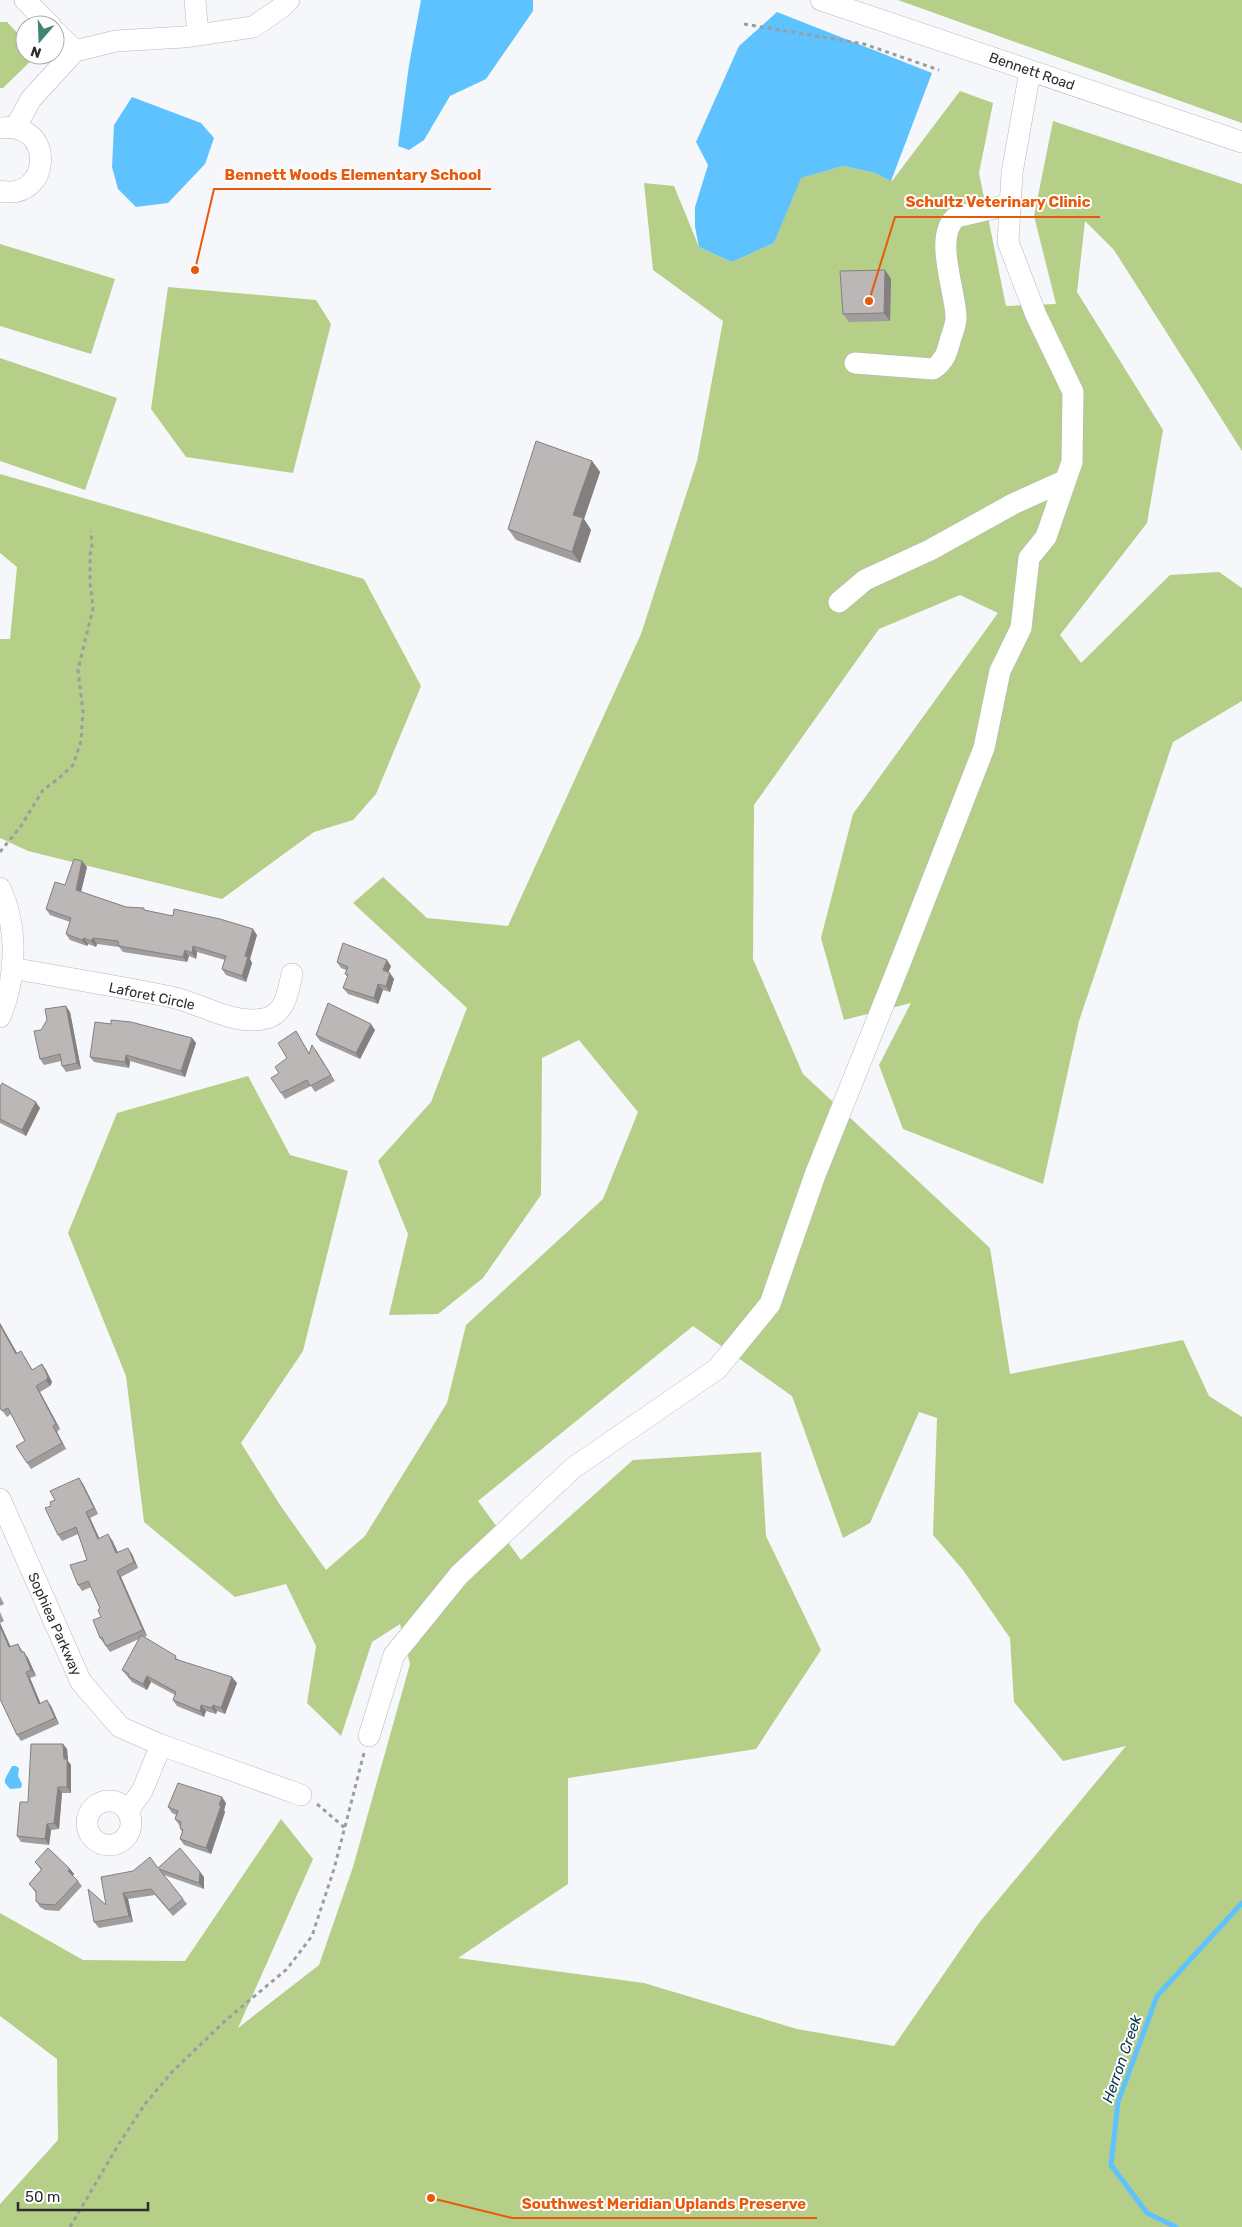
<svg xmlns="http://www.w3.org/2000/svg" width="1242" height="2227" viewBox="0 0 1242 2227" font-family="Rubik,sans-serif">
  <rect width="100%" height="100%" fill="#f6f7fa"/>
  <path fill="#b5ce88" fill-rule="evenodd" d="M898,0H1242V123Z
    M0,22H7L25,41V55H37L3,88H0Z
    M960,91L993,103L979,173L1006,306L1056,304L1034,216L1053,121L1242,184V451L1114,250L1085,221L1077,292L1163,430L1147,523L1060,635L1081,663L1170,575L1219,572L1242,588V701L1173,742L1079,1021L1043,1184L903,1129L879,1065L911,1003L844,1020L821,938L853,814L998,613L960,595L879,629L754,805L753,959L803,1074L990,1248L1010,1374L1183,1340L1209,1396L1242,1417V2227H0V2204L58,2140L57,2059L0,2016V1913L83,1960L185,1961L281,1819L313,1859L238,2028L319,1965L353,1867L410,1664L400,1624L372,1642L341,1736L307,1703L316,1646L286,1584L235,1597L144,1522L126,1376L68,1233L117,1113L248,1076L290,1155L348,1171L303,1351L241,1443L280,1505L326,1570L365,1536L447,1403L466,1325L603,1199L638,1112L579,1040L542,1058L541,1195L483,1278L438,1314L389,1315L408,1234L378,1161L431,1102L467,1008L353,903L383,877L427,918L508,926L641,634L697,461L723,321L653,270L644,183L674,186L699,247L732,262L774,243L800,178L843,166L875,173L892,181ZM693,1326L792,1396L843,1538L870,1523L919,1412L937,1418L933,1535L963,1570L1010,1638L1014,1702L1063,1761L1126,1746L979,1923L894,2046L797,2029L644,1983L458,1958L568,1884V1778L756,1749L821,1650L766,1536L761,1452L633,1460L521,1560L478,1501Z
    M0,244L115,279L91,354L0,326Z
    M168,287L316,300L331,324L293,473L186,457L151,409Z
    M0,358L117,398L85,490L0,461Z
    M0,474L364,579L421,686L376,794L353,820L314,832L222,899L28,851L0,838V639H10L17,567L0,553Z"/>
  <path fill="#5ec2ff" d="M421,0H533V11L486,79L450,96L424,140L409,150L398,146L409,65Z
    M777,12L932,73L891,181L875,173L843,166L801,178L774,243L732,262L699,247L695,227V207L708,165L696,142L739,46Z
    M132,97L201,123L214,138L205,164L168,203L136,207L118,189L112,167L114,125Z
    M12,1766H16L19,1768L18,1776L22,1784L21,1788L10,1789L5,1783V1779Z"/>
  <g fill="none" stroke-linecap="round" stroke-linejoin="round">
    <path stroke="#5ec2ff" stroke-width="5" d="M1176,2227L1147,2213L1111,2165L1118,2102L1157,1996L1242,1903"/>
    <g stroke="#b7b8bb" stroke-width="22">
      <path id="minor" d="M25,0L50,25
        M195,0L198,35
        M821,0L1242,142
        M55,31L75,51
        M0,128C56,120 52,202 0,191
        M15,128L31,99L75,51L116,41L184,37L253,27L282,7L289,0
        M855,363L933,369C944,362 947,353 950,341C952,334 956,325 956,318C956,291 933,237 956,217L1012,204
        M839,602L865,580L930,550L1013,504L1066,480
        M0,888C18,927 17,977 0,1017
        M12,968C65,978 118,986 171,997C201,1003 235,1027 267,1018C286,1012 288,991 292,974
        M0,1499L81,1682L120,1727L161,1745L301,1795
        M369,1736L394,1655L459,1575L573,1468L717,1369L770,1304L815,1175L900,963L984,748L1000,671L1021,628L1029,558L1046,537L1072,462L1073,392L1036,315L1008,242L1012,173L1030,71
        M87 1823a22 22 0 1 1 44 0a22 22 0 1 1-44 0Z
        M128,1811L142,1791L161,1745"/>
    </g>
    <path stroke="#9c9d9f" stroke-width="3" stroke-dasharray="4 4" stroke-linecap="butt" d="M744,24L864,44L939,70
      M0,852L21,826L43,790L58,779L73,765L81,741L83,712L78,670L93,608L90,582V555L92,546L91,531
      M317,1804L345,1828
      M70,2227L117,2147L145,2104L172,2072L226,2020L287,1969L312,1936L334,1869L364,1753"/>
    <use href="#minor" stroke="#fff" stroke-width="21"/>
  </g>
  <path fill="#a19d9d" d="M885,270L891,279L890,321L849,322L843,314Z
    M592,461L600,472L584,519L591,530L580,563L516,540L508,529Z
    M87,867L81,892L126,907L145,910L257,935L250,959L252,963L246,982L226,975L222,969L225,960L197,952L196,959L189,956L187,962L123,952L119,947L97,944L96,947L88,944L87,946L70,940L66,934L70,922L50,915L46,909L65,885Z
    M337,962L391,966L388,972L394,979L390,992L383,990L378,1004L348,994L343,988L348,977L345,974L346,970L341,968Z
    M70,1012L81,1069L66,1072L62,1066L61,1061L44,1065L40,1059L41,1030Z
    M375,1030L360,1059L320,1041L316,1035Z
    M296,1031L309,1053L316,1050L335,1081L315,1092L311,1086L285,1099L281,1093L279,1073L287,1058Z
    M192,1038L196,1043L185,1077L130,1061L129,1068L94,1062L90,1057Z
    M0,1087L40,1108L26,1136L0,1123Z
    M0,1323L17,1354L25,1357L32,1369L46,1370L52,1382L50,1386L40,1392L60,1429L57,1432L66,1449L31,1469L27,1463L25,1441L11,1414L7,1417L1,1409L0,1410Z
    M79,1478L83,1484L98,1514L90,1518L99,1538L112,1540L118,1553L132,1554L138,1568L121,1577L147,1636L144,1637L179,1660L237,1683L225,1714L217,1711L216,1714L206,1711L204,1717L177,1706L173,1700L175,1695L151,1682L147,1690L132,1682L122,1670L139,1639L110,1652L100,1638L101,1617L100,1608L91,1587L82,1591L78,1585L87,1560L78,1534L62,1541L58,1535L51,1506L55,1500Z
    M0,1596L4,1604L0,1606Z
    M0,1612L4,1621L0,1623Z
    M0,1623L11,1647L18,1644L23,1652L28,1658L36,1676L30,1678L40,1703L51,1706L59,1724L21,1741L17,1735L0,1699Z
    M63,1744L67,1749L68,1761L71,1765V1793H62L59,1829L51,1830L49,1845L21,1842L17,1836Z
    M226,1803L224,1810L225,1812L211,1854L184,1845L180,1839L182,1832L180,1828V1826L179,1825L175,1819L176,1815L172,1813L168,1807Z
    M35,1862L70,1869L74,1874L73,1876L78,1881L82,1886L59,1911L45,1910L40,1907L36,1901V1893L29,1884L41,1870Z
    M158,1868L200,1872L204,1877V1889L164,1875L187,1904L173,1916L155,1895L128,1899L133,1922L99,1928L94,1922L106,1905L133,1871Z"/>
  <path fill="#83807f" d="M885,270L891,279L890,321L884,313Z
    M592,461L600,472L584,519L591,530L580,563L572,552L573,515Z
    M82,861L87,867L80,896L76,890Z
    M253,929L257,935L250,959L252,963L246,982L242,976L245,956Z
    M84,938L88,944L87,946L82,940Z
    M93,938L97,944L96,947L91,941Z
    M193,946L197,952L196,959L192,953Z
    M185,950L189,956L187,962L183,957Z
    M387,960L391,966L387,976L383,970Z
    M390,973L394,979L390,992L386,986Z
    M378,984L383,990L378,1004L374,998Z
    M66,1006L70,1012L81,1069L77,1063Z
    M371,1024L375,1030L360,1059L356,1053Z
    M192,1038L196,1043L185,1077L181,1071Z
    M126,1055L130,1061L129,1068L125,1062Z
    M36,1102L40,1108L26,1136L22,1130Z
    M0,1323L21,1360L16,1354L0,1325Z
    M42,1364L46,1370L52,1382L50,1386L46,1380Z
    M36,1386L40,1392L60,1429L56,1424Z
    M53,1426L57,1432L66,1449L62,1443Z
    M79,1478L83,1484L98,1514L94,1508Z
    M86,1512L90,1518L102,1544L98,1539Z
    M108,1534L112,1540L121,1559L116,1553Z
    M128,1548L132,1554L138,1568L134,1562Z
    M117,1571L121,1577L147,1636L143,1630Z
    M0,1623L13,1653L9,1647L0,1626Z
    M24,1652L28,1658L36,1676L31,1670Z
    M26,1672L30,1678L43,1709L39,1704Z
    M147,1676L151,1682L147,1690L143,1684Z
    M232,1677L237,1683L225,1714L221,1708Z
    M47,1700L51,1706L59,1724L55,1718Z
    M201,1705L206,1711L204,1717L200,1711Z
    M213,1705L217,1711L216,1714L212,1708Z
    M63,1744L67,1749L68,1761L71,1765V1793L67,1787Z
    M58,1787L62,1793L59,1829L54,1823Z
    M222,1797L226,1803L224,1810L225,1812L211,1854L206,1848Z
    M47,1824L51,1830L49,1845L45,1839Z
    M70,1869L74,1874L72,1877L68,1871Z
    M200,1872L204,1877V1889L199,1883Z
    M123,1893L128,1899L133,1922L129,1916Z"/>
  <path fill="#bbb7b6" stroke="#83807f" d="M885,270L884,313L843,314L840,271Z
    M536,441L592,461L573,515L583,518L572,552L508,529Z
    M74,859L82,861L76,890L126,907L144,908V910L173,916L174,909L220,919L253,929L245,956L248,957L242,976L222,969L226,956L193,946L192,953L185,950L183,957L119,946L118,941L93,938L91,941L84,938L82,940L66,934L71,918L46,909L55,882L65,885Z
    M343,943L387,960L383,970L390,973L386,986L378,984L374,998L343,988L348,975L345,974L348,967L337,962Z
    M328,1003L371,1024L356,1053L316,1035Z
    M66,1006L77,1063L62,1066L60,1054L40,1059L34,1031L41,1030L47,1020L45,1009Z
    M111,1020L131,1022L192,1038L181,1071L126,1055L125,1062L90,1057L95,1022L111,1024Z
    M296,1031L309,1054L312,1045L331,1075L310,1086L307,1080L281,1093L271,1078L279,1073L275,1067L287,1058L278,1043Z
    M2,1083L36,1102L22,1130L0,1119V1087Z
    M0,1325L16,1354L21,1351L32,1370L42,1364L48,1377L46,1380L36,1386L56,1424L53,1426L62,1443L27,1463L16,1446L25,1441L8,1408L2,1411L0,1407Z
    M79,1478L94,1508L86,1512L98,1539L108,1534L116,1553L128,1548L134,1562L117,1571L143,1630L106,1646L102,1637L100,1638L93,1620L101,1617L98,1610L100,1608L88,1581L78,1585L70,1565L87,1560L76,1527L58,1535L45,1508L51,1506L50,1502L55,1500L50,1491Z
    M0,1626L9,1647L18,1644L21,1652H24L31,1670L26,1672L39,1704L47,1700L55,1718L17,1735L0,1699Z
    M141,1635L176,1656L175,1659L232,1677L221,1708L213,1705L212,1708L201,1705L200,1711L173,1700L176,1692L147,1676L143,1684L128,1676L129,1674L122,1670Z
    M31,1744H63L64,1759H67V1787H58L54,1823L47,1824L45,1839L17,1836L20,1802H28Z
    M178,1783L222,1797L219,1805L221,1806L206,1848L180,1839L183,1830L180,1828L181,1822L175,1819L178,1811L168,1807Z
    M48,1848L70,1869L68,1871L78,1881L55,1905L40,1904L36,1901V1891L29,1884L42,1869L35,1862Z
    M180,1848L200,1872L199,1883L159,1869L183,1899L169,1910L151,1889L123,1893L129,1916L94,1922L88,1889L106,1905L101,1877L133,1871L150,1857L158,1868Z"/>
  <g text-anchor="middle" stroke-width="4" stroke-linejoin="round" paint-order="stroke">
    <g font-size="14" fill="#2c2d2e" stroke="#fff">
      <text transform="translate(1032 71) rotate(19)" y="5">Bennett Road</text>
      <text transform="translate(152 996) rotate(12)" y="5">Laforet Circle</text>
      <text transform="translate(55 1624) rotate(66)" y="5">Sophiea Parkway</text>
    </g>
    <g font-size="15" font-style="italic" fill="#09364e" stroke="#fff">
      <text transform="translate(1122 2059) rotate(-71)" y="5">Herron Creek</text>
    </g>
  </g>
  <path fill="none" stroke="#e8590c" stroke-width="2" d="M195 270L214 189H491M869 301L895 217H1100M431 2198L512 2218H817"/>
  <g fill="#e8590c" stroke="#fff" stroke-width="2">
    <circle cx="195" cy="270" r="5"/>
    <circle cx="869" cy="301" r="5"/>
    <circle cx="431" cy="2198" r="5"/>
  </g>
  <g font-size="15" text-anchor="middle" font-weight="bold" fill="#e8590c" stroke="#fff" stroke-width="4" stroke-linejoin="round" paint-order="stroke">
    <text x="353" y="180">Bennett Woods Elementary School</text>
    <text x="998" y="207">Schultz Veterinary Clinic</text>
    <text x="664" y="2209">Southwest Meridian Uplands Preserve</text>
  </g>
  <g transform="translate(40 40) rotate(199)"><circle r="24" fill="#ffffff" stroke="#ababab"/>
  <path d="M0-4L9 19L0 12L-9 19Z" fill="#418374"/>
  <text y="-8" font-size="14" font-weight="bold" text-anchor="middle" fill="#2c2d2e">N</text>
  </g>
  <path d="M18 2202v8h130v-8" fill="none" stroke="#2c2d2e" stroke-width="2.5"/>
  <text x="25" y="2202" font-size="15" fill="#2c2d2e" stroke="#ffffff" stroke-width="4" paint-order="stroke">50 m</text>
</svg>
